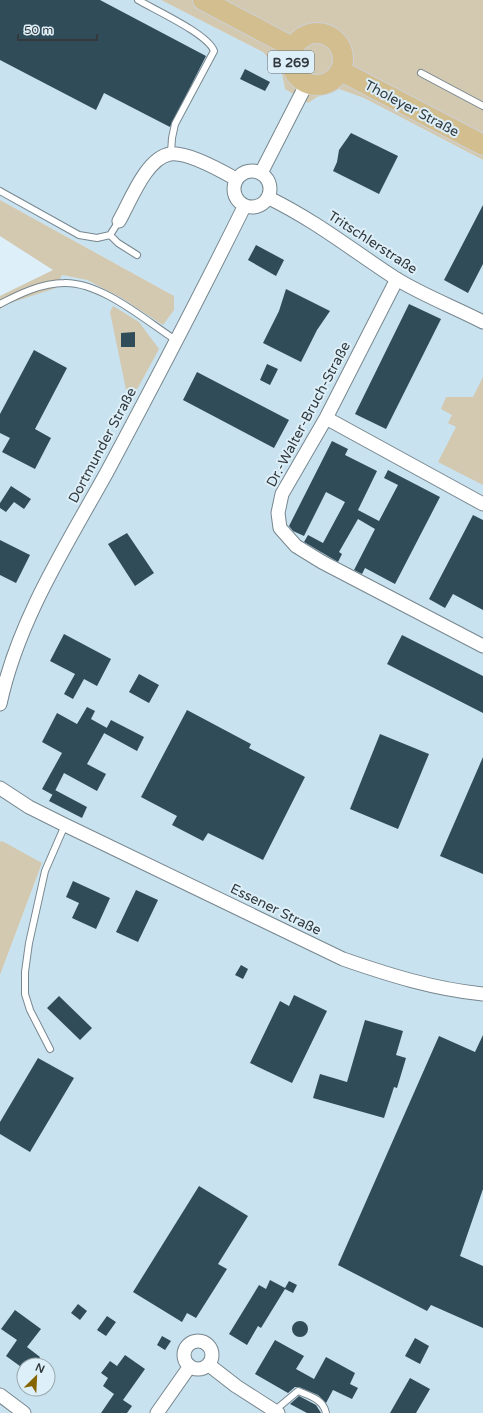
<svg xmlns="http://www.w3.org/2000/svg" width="483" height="1413" viewBox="0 0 483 1413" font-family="'Varela Round',sans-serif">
  <rect width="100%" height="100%" fill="#ddeff8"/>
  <path fill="#c9e2ef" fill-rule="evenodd" d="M0,0H161L263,52L282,74L285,89L317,97L339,89L364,98L483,160V1413H0V975L42,863L0,842V309L61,275L87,280L120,297L174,296L0,200ZM24,1365H48V1389H24Z"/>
  <path fill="#d3c8b0" d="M161,0H483V160L364,98L339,89L317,97L308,103L285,89L282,74L263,52Z
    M0,200L174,296V310L163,325L120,297L87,280L62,275L56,288L10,303L0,309V296L53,270L0,236Z
    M113,306L139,322L159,349L129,404L110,312Z
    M483,377V485L438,462L456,427L448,423L452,415L441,409L446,397H473Z
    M2,841L42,863L0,975V842Z"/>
  <path fill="#304c59" d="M0,0H100L206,56L170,127L104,93L96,110L0,60Z
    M245,69L270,82L265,91L240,79Z
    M351,133L398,156L379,194L333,171L337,162L339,150Z
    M483,205V264L468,293L444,280Z
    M256,245L284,260L276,276L248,260Z
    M286,289L330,311L317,330L301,362L263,343L279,311Z
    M409,304L441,319L386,429L355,414Z
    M135,332V347H121V333Z
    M34,350L67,368L35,429L51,438L35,469L2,452L10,438L0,433V414Z
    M267,364L278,369L270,385L260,380Z
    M197,372L289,420L274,448L183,400Z
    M332,441L348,449L345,455L377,471L358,510L379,521L398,485L384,478L388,470L440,497L395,584L365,568L362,574L354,570L375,529L358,519L339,552L342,554L338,562L304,542L308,535L323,543L345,502L326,492L304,536L293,531L289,526Z
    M11,486L31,499L24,509L14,502L6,512L0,508V503Z
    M473,515L483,520V610L453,594L445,608L429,599Z
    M127,533L154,573L135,586L108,544Z
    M0,540L30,555L16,583L0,575Z
    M64,634L111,659L97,686L84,679L73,699L64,694L75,674L50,661Z
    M402,635L483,676V713L387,664Z
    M139,674L159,685L149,703L129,692Z
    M87,707L95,711L91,719L107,728L87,764L106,774L97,791L64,773L53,795L42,789L62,753L42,742L57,713L77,724Z
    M187,710L251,744L249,748L305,777L263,860L208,833L203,841L172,825L177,816L141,797Z
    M111,720L144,737L137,751L104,733Z
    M380,734L429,754L398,829L350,809Z
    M483,757V874L440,856Z
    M55,790L87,807L82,818L49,801Z
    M73,881L110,898L96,929L72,918L79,903L66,897Z
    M136,890L158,900L138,942L116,932Z
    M241,965L248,969L243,979L235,975Z
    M294,995L327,1011L292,1083L250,1063L280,1001L289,1006Z
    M59,996L92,1028L80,1040L47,1008Z
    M365,1020L403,1031L396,1055L406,1058L397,1088L394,1087L384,1118L313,1098L320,1074L347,1082Z
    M483,1035V1189L460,1256L483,1266V1328L431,1305L427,1311L338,1265L439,1036L475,1052Z
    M38,1058L74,1078L30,1152L0,1134V1122Z
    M199,1186L248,1216L218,1264L227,1269L196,1318L187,1313L182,1322L133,1292Z
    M270,1280L285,1288L289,1281L297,1285L293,1293L285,1289L261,1328L258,1326L247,1345L229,1334L259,1285L266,1289Z
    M78,1304L87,1311L80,1320L71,1313Z
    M15,1310L41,1329L27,1347L40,1357L34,1365H24V1369L6,1356L17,1340L1,1329Z
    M107,1316L116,1322L106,1336L97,1330Z
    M292 1329a8 8 0 1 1 16 0a8 8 0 1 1-16 0Z
    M162,1336L171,1341L165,1350L157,1345Z
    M415,1338L429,1346L420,1364L405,1356Z
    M275,1340L304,1356L296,1369L314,1379L326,1357L355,1373L350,1384L358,1388L352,1399L333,1390L326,1403L318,1395L299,1387H295L288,1393L255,1374Z
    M125,1355L145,1369L123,1400L132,1406L127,1413H101L114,1394L103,1386L108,1378L101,1373L110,1361L117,1366Z
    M410,1378L430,1389L416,1413H390Z
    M299,1396L316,1405L321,1413H307L290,1404Z"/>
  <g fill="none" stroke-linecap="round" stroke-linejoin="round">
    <g stroke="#77878f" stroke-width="8">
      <path id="lane" d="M138,0C155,10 208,34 214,51L175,124L172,138L171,153
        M421,73L483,106
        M0,191L79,235L97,238L110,235L119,221
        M110,235L118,243L137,255
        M0,304C19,294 42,283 64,283C102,282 146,321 177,341
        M50,1049L30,1010L25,994V972L29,943L45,871L65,825
        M274,1411L298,1391C310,1396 323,1399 326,1413"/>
    </g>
    <g stroke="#77878f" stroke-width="15">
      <path id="street" d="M234 189a18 18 0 1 1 36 0a18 18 0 1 1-36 0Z
        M261,173L307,83
        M269,198C316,221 352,250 395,278C420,294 456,308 483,322
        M119,221C130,202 146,158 170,154C186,151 222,171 236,179
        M397,279L326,418L282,494L278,513L280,528L296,546L322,562L483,646
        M326,418L483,504
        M0,704C18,620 66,546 107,472C154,384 200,296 244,207
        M0,788L29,807L65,825L343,959C389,975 434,989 483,994
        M184 1355a14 14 0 1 1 28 0a14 14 0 1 1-28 0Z
        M209,1365L236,1386L278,1413
        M0,1395L24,1413
        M157,1413L190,1366"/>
    </g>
    <g stroke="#ced0d1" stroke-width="22">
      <path id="primary" d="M203,0L294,48
        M291 59a26 26 0 1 1 52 0a26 26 0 1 1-52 0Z
        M341,71L483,145"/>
    </g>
    <use href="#lane" stroke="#fff" stroke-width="6"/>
    <use href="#street" stroke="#fff" stroke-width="13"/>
    <use href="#primary" stroke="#d2be8f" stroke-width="20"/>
  </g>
  <g text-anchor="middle" stroke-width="4" stroke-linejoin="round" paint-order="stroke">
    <rect fill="#ddeff8" stroke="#667076" stroke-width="1" x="268" y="51" width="46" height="22" rx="3"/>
    <g font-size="13" font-weight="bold" fill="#333a3e">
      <text x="291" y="67">B 269</text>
    </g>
    <g font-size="14" fill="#333a3e" stroke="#ddeff8">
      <text transform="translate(412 108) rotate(28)" y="5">Tholeyer Straße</text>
      <text transform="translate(373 242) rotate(33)" y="5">Tritschlerstraße</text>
      <text transform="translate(308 414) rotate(-62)" y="5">Dr.-Walter-Bruch-Straße</text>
      <text transform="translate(102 445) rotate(-62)" y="5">Dortmunder Straße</text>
      <text transform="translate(276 909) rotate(26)" y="5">Essener Straße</text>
    </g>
  </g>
  <g transform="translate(36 1377) rotate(24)"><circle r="19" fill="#ddeff8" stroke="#99a7ae"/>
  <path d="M0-3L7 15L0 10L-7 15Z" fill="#876601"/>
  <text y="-6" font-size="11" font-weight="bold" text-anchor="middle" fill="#333a3e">N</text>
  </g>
  <path d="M18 34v6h79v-6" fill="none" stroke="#333a3e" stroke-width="2"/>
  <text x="24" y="34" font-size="12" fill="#333a3e" stroke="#ddeff8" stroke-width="3" paint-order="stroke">50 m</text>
</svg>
